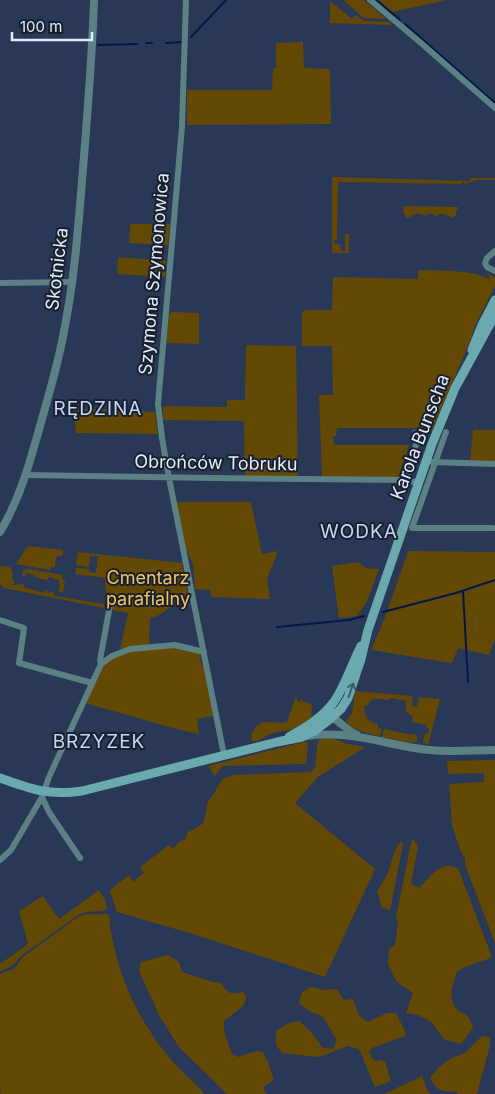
<svg xmlns="http://www.w3.org/2000/svg" width="495" height="1094" viewBox="0 0 495 1094" font-family="Inter,sans-serif">
  <rect width="100%" height="100%" fill="#293856"/>
  <path fill="#644905" d="M344,0H364L386,19L364,18L345,2Z
    M379,0H447L401,10L393,12Z
    M330,1L352,19L356,15L364,21L389,22L393,25L330,23V3L331,2Z
    M303,42L304,68L330,69L331,124L187,125V90H272L273,68H276V43Z
    M332,177L470,181V178H495V180H476L465,184L464,182H462L461,184L338,182L337,240H334V243L340,245L341,251H345V246H346L345,245V234H349V253H332Z
    M403,206L458,207V209L456,210V215L453,216V218L456,219C448,218 443,210 436,216L430,213L425,216C415,209 414,218 405,218L406,217L407,215H404Z
    M130,224H170L168,245L129,243Z
    M118,257L166,261L165,277L117,274Z
    M418,270C438,271 475,269 490,280L488,273L495,277V286L475,326L470,341L431,432L415,428H337L336,436H333L334,445H409L398,479L322,478L319,395H333L332,346H302V314L305,310H332L333,277L418,279Z
    M172,312L199,313V344L166,343L169,315Z
    M246,345L296,346L298,477L245,476L244,421L163,420V406L227,407V400H245Z
    M73,408L155,412L158,434L76,433Z
    M473,430H495V462H470Z
    M176,502H251L262,554L278,551L267,580L270,599L212,597L210,590L195,589L193,564L186,549Z
    M28,546L63,550V555L56,557L55,567H51L50,570L16,564Z
    M408,551L495,552V639L489,655L458,648L452,663L371,650L385,618Z
    M78,552L182,563L188,596L154,618L150,617L149,645L120,650L128,613L112,610L113,600L106,599L105,578L75,574L76,568L89,569V572L96,573L98,556H90L89,567L76,565Z
    M359,562C363,569 372,569 379,569L367,601L357,616L339,618L332,566Z
    M0,566L10,567L13,573L12,578L15,584H12V585L24,584L23,587L44,593L46,590L49,593L53,591L55,596L104,604V608L4,588L0,584Z
    M28,569L63,575L62,578L65,582L63,593L59,592L60,585L59,584V580H61L56,579L55,580L53,578L50,577L48,578L47,580L35,577L34,575L26,573L25,577L22,576L23,570Z
    M173,647L200,654L201,664L205,667L213,716L197,719L199,734L180,730L85,703L104,664L115,657L131,651Z
    M355,691L413,696L412,706L417,707L419,697L440,699L428,745L423,742L425,733L428,734L429,728H426V725L412,722L413,716L409,715V713L406,712V701L391,698L388,700C380,699 371,696 367,706H364C365,717 367,722 378,724V728L382,729L380,736C369,734 353,731 346,721L352,713Z
    M296,696L298,702L301,700L312,705L311,718L294,729L269,734L258,741H252L251,734H252C258,715 273,725 287,722Z
    M384,729L413,735L414,733L417,736V741L413,743L382,737Z
    M329,738L341,741L343,743L365,747L318,777L295,803L375,869L325,977L193,934L117,912L110,892L111,889L129,875L133,882L144,873L140,867L169,845L173,849L180,841L185,840L187,833L201,825L204,821L208,802L223,779L233,775L311,772L315,767L318,741L321,739Z
    M304,742H308L306,764L222,766L215,776L208,766Z
    M495,760V943L465,865V859L459,847L452,824L449,784L484,782V773L448,774L447,761Z
    M412,838L418,846L411,884L419,888C430,877 440,860 458,868L492,957C480,963 468,964 457,972C453,983 448,996 455,1007C463,1017 468,1010 473,1028L461,1044L445,1040L431,1022L418,1015L406,1013L413,993L397,982L388,964L389,949L395,945L398,924L396,917Z
    M401,841L403,845L390,910L382,908L377,892L388,873L395,850Z
    M99,890L105,900L107,908L104,911L86,912L78,915L21,956C15,964 10,968 0,971V964L28,944L19,911L43,896L59,919Z
    M86,914H108L109,916C115,970 134,1014 168,1056C179,1070 193,1081 205,1094H0L1,1089L0,1088V974L14,969L23,957L78,917Z
    M168,955L179,962L182,972L212,982L221,983C227,993 231,995 243,992L247,996L243,1006L224,1021V1031L232,1054L238,1057L257,1051L263,1052L268,1062L274,1080L263,1087L267,1094H227L179,1047L159,1015L139,971L141,962Z
    M310,987L324,990L337,989L344,1000L353,999L359,1016L368,1022L387,1013H396L405,1031V1036L372,1048L369,1052L372,1058L375,1061L380,1060L385,1062L391,1081L375,1087L359,1049L348,1046L319,1057L282,1053L276,1045V1031L289,1023L299,1021L311,1032L323,1048L333,1049L337,1040L322,1016L311,1012L299,1003L302,992Z
    M482,1036L490,1037V1045L477,1094H458L457,1092C441,1091 438,1092 430,1078L438,1068L450,1059L466,1052Z
    M422,1076L427,1090L431,1094H384Z"/>
  <g fill="none" stroke-linecap="round" stroke-linejoin="round">
    <path stroke="#031648" stroke-width="2" d="M376,0L400,20
      M405,24L495,103
      M191,37L226,0
      M146,43H152
      M166,43L182,42
      M98,45L137,44
      M463,591L468,682
      M383,612L456,593L495,580
      M277,627L349,620L364,616"/>
    <path stroke="#5b8185" stroke-width="6" d="M186,0L182,127L158,404L162,438L169,478L224,755
      M370,0L421,43L495,108
      M495,251L487,258L485,263L487,267L495,271
      M0,283L73,282
      M446,432L412,528H493
      M432,462L495,464
      M26,475L211,478L406,480L418,483
      M406,480L419,434L415,433
      M0,620L24,628L19,663L92,683
      M101,664L100,660L110,605
      M42,797L49,812L80,858
      M0,860L11,850L42,797L49,777L101,664L112,656L130,649L175,645L204,652"/>
    <path stroke="#5b8185" stroke-width="8" d="M0,532C21,497 31,458 42,419C50,390 59,361 64,331C74,282 78,231 82,181C87,121 92,61 94,0
      M328,715C339,720 346,730 357,735
      M306,736C349,730 380,743 421,749C445,753 471,750 495,750"/>
    <path stroke="#6aaaaf" stroke-width="9" d="M472,350L482,325L495,300
      M289,737C305,728 322,718 333,703C344,689 352,663 361,646
      M0,778C30,789 49,796 82,791L277,742L302,737L313,732L329,720L341,709L348,698L361,659L368,630L432,444L455,388L495,315"/>
  </g>
  <defs><path id="oneway-shaft" d="M-6 0H5M1.5-3L5.5 0L1.5 3" fill="none" stroke-width="1.6" stroke-linecap="round" stroke-linejoin="round" transform="scale(1.25)"/></defs>
  <use stroke="#3d5e68" href="#oneway-shaft" transform="translate(351 690) rotate(-71)"/>
  <g text-anchor="middle" stroke-width="4" stroke-linejoin="round" paint-order="stroke">
    <g font-size="18" fill="#e1ecfe" stroke="#19202d">
      <text transform="translate(57 269) rotate(-83)" y="6">Skotnicka</text>
      <text transform="translate(154 274) rotate(-85)" y="6">Szymona Szymonowica</text>
      <text transform="translate(420 437) rotate(-69)" y="6">Karola Bunscha</text>
      <text transform="translate(216 463) rotate(1)" y="6">Obrońców Tobruku</text>
    </g>
    <g font-size="18" fill="#f3c363" stroke="#19202d">
      <text x="148" y="584">Cmentarz<tspan x="148" dy="21">parafialny</tspan></text>
    </g>
    <g font-size="19" letter-spacing="1" fill="#c3d7fb" stroke="#19202d">
      <text x="98" y="415">RĘDZINA</text>
      <text x="359" y="538">WODKA</text>
      <text x="99" y="748">BRZYZEK</text>
    </g>
  </g>
  <path d="M12 32v8h80v-8" fill="none" stroke="#e1ecfe" stroke-width="2.5"/>
  <text x="20" y="32" font-size="15" fill="#e1ecfe" stroke="#19202d" stroke-width="4" paint-order="stroke">100 m</text>
</svg>
